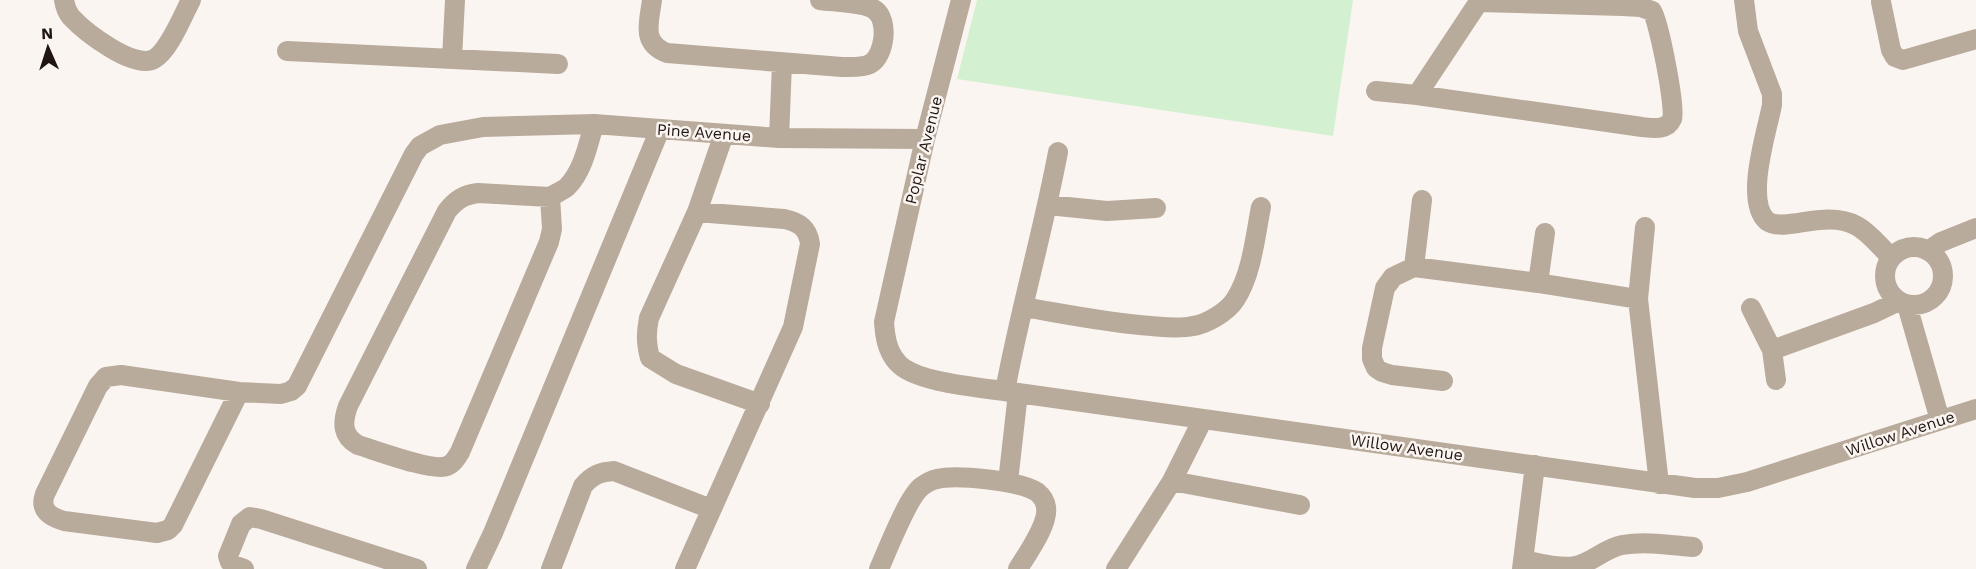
<svg xmlns="http://www.w3.org/2000/svg" width="1976" height="569" viewBox="0 0 1976 569" font-family="'Work Sans',sans-serif">
  <rect width="100%" height="100%" fill="#fbf5f2"/>
  <path fill="#d3f1d0" d="M977,0H1353L1333,136L957,79Z"/>
  <g fill="none" stroke-linecap="round" stroke-linejoin="round">
    <path stroke="#b9ab9b" stroke-width="20" d="M64,0C65,6 67,12 71,17C85,32 134,70 154,59C169,51 183,15 191,0
      M652,0C649,23 641,43 667,53L842,67C851,67 862,68 870,64C885,56 889,20 875,10C864,2 833,2 820,0
      M961,0L925,139L884,322C885,336 887,351 897,362C914,384 990,388 1018,393L1695,488H1718L1747,482L1976,409
      M1744,0L1748,31L1772,94V105C1767,131 1744,201 1767,221C1775,227 1789,224 1798,223C1817,220 1839,216 1857,226C1870,233 1880,247 1891,257
      M1881,2L1891,50L1895,57L1903,60L1976,39
      M287,51L558,64
      M452,59L455,0
      M1376,91L1417,95L1642,127C1652,128 1667,131 1672,119C1676,108 1659,22 1652,11L1641,7L1622,6L1479,2
      M1417,95L1480,0
      M724,134L697,212L649,318C646,333 646,343 650,358L676,374L760,404
      M779,138L782,63
      M550,197L552,229L549,242L460,452C457,457 453,464 447,466C433,472 375,450 358,445C342,436 342,423 348,406L447,211C456,200 463,195 478,193L550,197C555,194 562,191 567,187C583,171 588,145 594,124
      M1048,205L1107,211L1156,208
      M1645,227L1638,299L1659,484
      M1885 276a29 29 0 1 1 58 0a29 29 0 1 1-58 0Z
      M1928,251L1941,242L1976,228
      M1414,267L1422,200
      M1538,283L1545,233
      M1907,305L1940,420
      M1023,307C1065,314 1108,323 1151,326C1164,327 1179,329 1193,326C1207,324 1227,312 1235,300C1252,274 1255,237 1261,207
      M1751,308L1772,350L1776,380
      M1772,350L1874,313L1899,301
      M1443,381L1392,375L1382,372L1376,368L1372,359V348L1385,288L1393,277L1414,267L1538,283L1638,299
      M1005,391C1020,310 1043,232 1058,152
      M239,392L173,525L168,530L157,533L64,521C50,517 39,510 45,494L98,386L106,377L121,375L239,392L281,394L291,391L297,386L414,154L420,146L440,135L483,127L594,124L779,138L925,139
      M1172,481L1300,505
      M1008,482L1018,393
      M1524,560C1539,563 1559,569 1575,566C1592,563 1605,548 1622,545C1645,541 1670,545 1693,547
      M244,569L233,565L230,562L228,556L241,524L250,517L261,519L417,569
      M476,569L493,533L660,129
      M551,569L583,486C592,475 600,472 614,471L711,509
      M685,569L793,327L810,244C808,228 799,222 784,219L697,212
      M879,569C887,551 908,497 921,487C925,484 932,480 937,479C956,474 1021,481 1037,492C1042,496 1045,500 1046,507C1049,524 1027,554 1018,569
      M1116,569L1172,481L1203,419
      M1522,569L1535,465"/>
  </g>
  <g text-anchor="middle" stroke-width="5" stroke-linejoin="round" paint-order="stroke">
    <g font-size="16" fill="#201611" stroke="#fbf5f2">
      <text transform="translate(704 132) rotate(4)" y="6">Pine Avenue</text>
      <text transform="translate(923 150) rotate(-76)" y="6">Poplar Avenue</text>
      <text transform="translate(1900 433) rotate(-18)" y="6">Willow Avenue</text>
      <text transform="translate(1407 447) rotate(8)" y="6">Willow Avenue</text>
    </g>
  </g>
  <g transform="translate(48 48) rotate(357)" stroke="#fbf5f2" stroke-width="4.5" paint-order="stroke">
  <path d="M0-4.5L10 22L0 15L-10 22Z" fill="#201611"/>
  <text y="-9" font-size="16" font-weight="bold" text-anchor="middle" fill="#201611">N</text>
  </g>
</svg>
